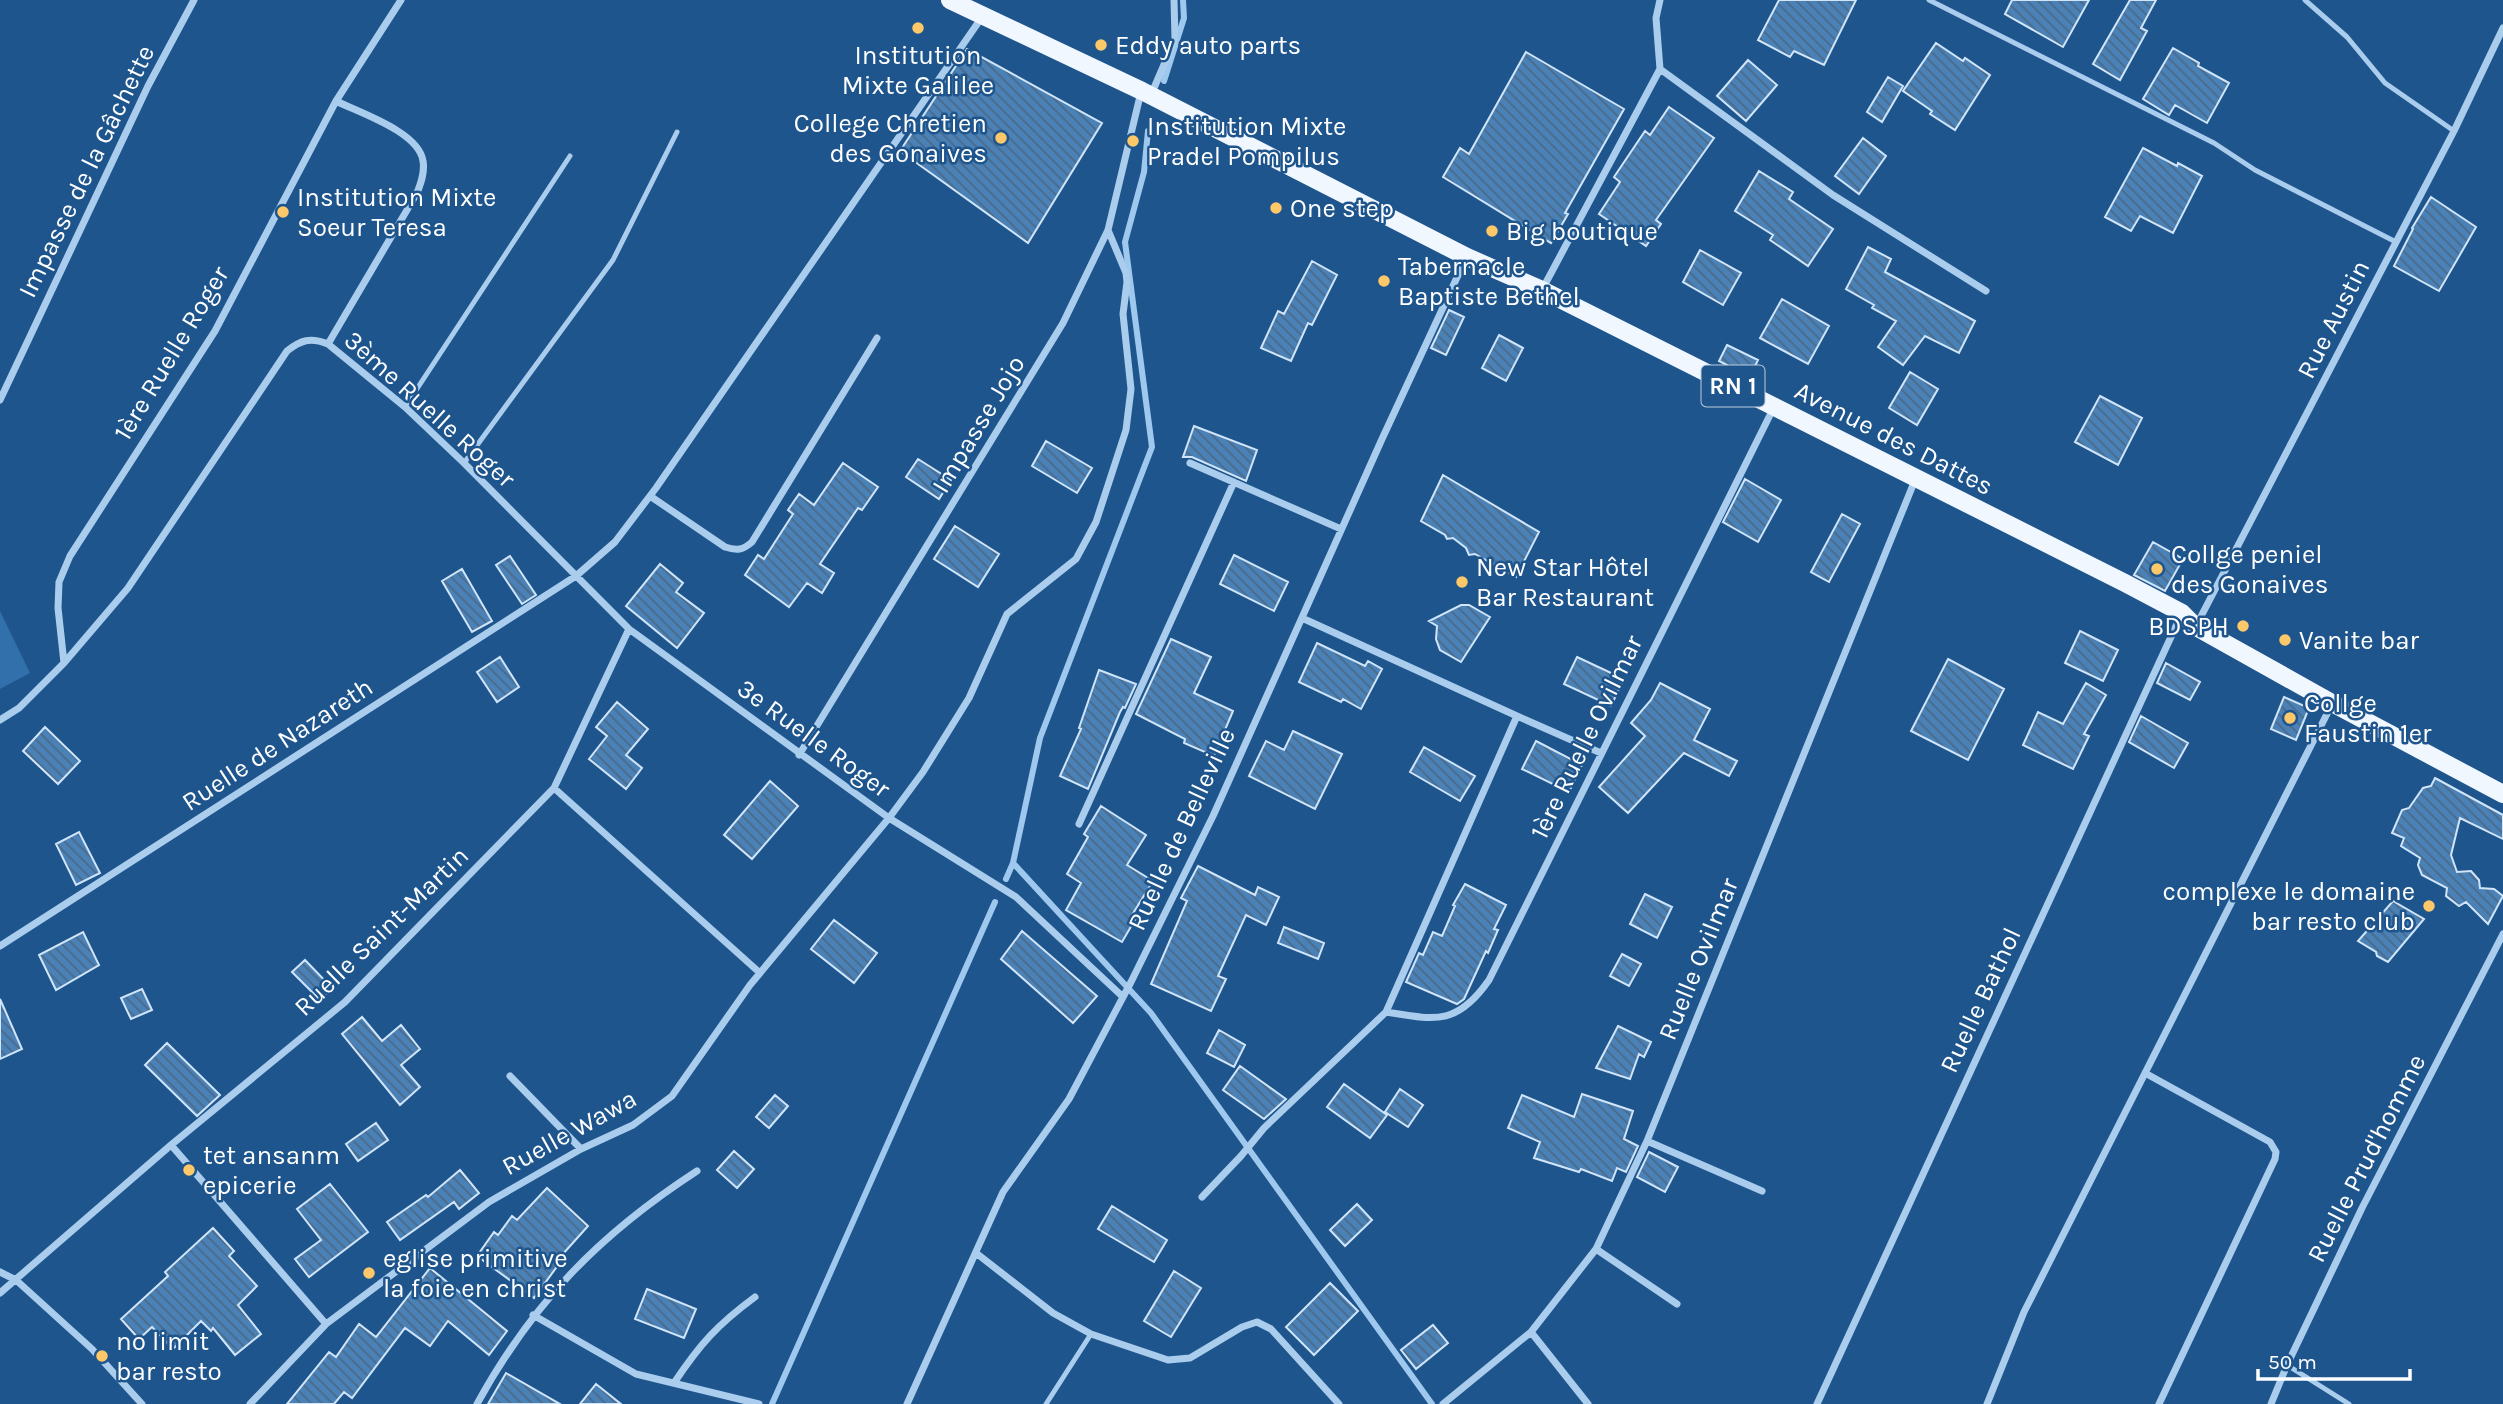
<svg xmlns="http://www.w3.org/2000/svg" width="2503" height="1404" viewBox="0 0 2503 1404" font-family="Karla,sans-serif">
  <defs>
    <pattern id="building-back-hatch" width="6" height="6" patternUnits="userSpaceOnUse" patternTransform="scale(1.75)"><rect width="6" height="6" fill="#4a81b7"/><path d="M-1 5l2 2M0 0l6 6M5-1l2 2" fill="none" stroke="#4b6987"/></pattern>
  </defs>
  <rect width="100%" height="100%" fill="#1e558d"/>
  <path fill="#3170ab" d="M0,611L30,673L0,689Z"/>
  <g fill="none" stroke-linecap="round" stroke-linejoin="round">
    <path stroke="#9ec8ee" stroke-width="6" d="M1164,81L1184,18L1183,0
      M1013,863L1151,1013L1432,1404
      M1006,879L1013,863L1040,738L1152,447L1125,242L1144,172L1148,131
      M772,1404L995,902"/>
  </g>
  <path fill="url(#building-back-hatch)" stroke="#d0e5f9" stroke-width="2" d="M1779,0H1856L1824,65L1794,51L1790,57L1758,40Z
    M2012,0H2089L2063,47L2005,14Z
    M2130,0H2156L2141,28L2147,31L2120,80L2093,64Z
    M1936,43L1963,61L1965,58L1990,75L1955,130L1930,114L1932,111L1903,91Z
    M2173,48L2199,63L2198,66L2229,83L2207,123L2175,105L2169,115L2143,99Z
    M967,49L1102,123L1028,243L900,151Z
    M1526,52L1624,109L1565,213L1568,214L1551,243L1443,177L1460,148L1469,154Z
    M1748,60L1777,85L1746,121L1717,96Z
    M1888,77L1903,86L1882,122L1867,112Z
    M1669,107L1714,138L1656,220L1661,224L1646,246L1599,214L1620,182L1614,177L1645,131L1650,135Z
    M1863,138L1886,156L1859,194L1835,176Z
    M2143,148L2177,166L2178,163L2202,176L2173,233L2140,216L2131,231L2105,217Z
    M1759,171L1793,192L1789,199L1833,229L1808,266L1770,240L1773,235L1735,211Z
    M2431,197L2476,227L2439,291L2394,266L2413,229L2412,228Z
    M1868,247L1891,259L1885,272L1975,321L1959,353L1925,336L1903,365L1878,347L1896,321L1872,308L1874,305L1846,289Z
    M1700,250L1741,273L1723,305L1683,282Z
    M1312,261L1337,275L1312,325L1308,323L1291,361L1261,348L1278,311L1284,314Z
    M1782,299L1829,326L1808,364L1760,338Z
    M1449,310L1464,317L1446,355L1431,348Z
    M1499,335L1523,348L1506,381L1482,368Z
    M1727,345L1758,360L1750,377L1719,361Z
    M1910,372L1938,389L1917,425L1889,408Z
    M2100,396L2142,418L2118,465L2075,442Z
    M1194,426L1257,450L1246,481L1192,457H1183Z
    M1046,441L1092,468L1077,493L1032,466Z
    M918,459L951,480L939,499L906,477Z
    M843,463L878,487L862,510L858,508L820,564L834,573L822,593L807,583L789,607L745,575L758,555L764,559L793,514L788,510L799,494L814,505Z
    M1443,475L1539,532L1516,577L1475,554L1469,555L1466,548L1453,538L1447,539L1445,535L1421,521Z
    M1745,479L1781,500L1758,542L1723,522Z
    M1842,514L1860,524L1829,582L1811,572Z
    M955,526L999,554L978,587L934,559Z
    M2153,542L2183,559L2165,591L2134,575Z
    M1234,555L1288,582L1274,611L1220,584Z
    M510,556L536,595L522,604L496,565Z
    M660,564L683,583L676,592L704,613L677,648L626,606Z
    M462,569L492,621L472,632L442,581Z
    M1461,605H1469L1490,617L1461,662L1440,650L1436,639L1437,626L1429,621Z
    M2080,631L2118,650L2103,681L2065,663Z
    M1171,639L1211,657L1194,693L1233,711L1214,756L1184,743L1185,739L1136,714Z
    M1317,643L1365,666L1368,661L1382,669L1361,709L1343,699L1341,702L1299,682Z
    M500,657L519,687L497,702L477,672Z
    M1577,657L1624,679L1611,706L1564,684Z
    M1948,659L2004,689L1968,760L1911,731Z
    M2166,663L2200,682L2190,700L2157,683Z
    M1099,670L1136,684L1125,708L1123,707L1120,712L1088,789L1060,776L1081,729L1079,728Z
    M1660,683L1710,709L1694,740L1737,761L1729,776L1684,753L1628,813L1599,787L1645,736L1631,723L1651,700Z
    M2086,683L2106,695L2084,734L2089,736L2073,769L2023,745L2038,712L2063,724Z
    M2284,697L2309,708L2296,740L2271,729Z
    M617,702L648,729L626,755L642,768L626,789L589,759L607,736L596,727Z
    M2141,716L2188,743L2174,768L2129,742Z
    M45,727L80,761L58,784L23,751Z
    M1293,731L1342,754L1315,809L1249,776L1266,741L1284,750Z
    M1536,741L1582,765L1569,792L1522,769Z
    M1424,747L1475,776L1460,801L1410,772Z
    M2435,778L2503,815V839L2460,818L2451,855L2457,872L2471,871L2479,880L2480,888L2494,889L2503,896L2488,924L2466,902L2459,906L2446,896L2447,888L2422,875L2418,865L2420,858L2401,846L2404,838L2392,833L2402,810L2409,808L2423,788L2431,786Z
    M770,781L798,806L752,859L724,835Z
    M1101,806L1146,835L1127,865L1153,881L1132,915L1136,918L1122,942L1066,910L1081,883L1067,874L1088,837L1084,834Z
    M79,832L100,873L76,885L56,844Z
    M1198,866L1255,895L1258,887L1279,897L1266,925L1246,915L1218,976L1226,979L1211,1011L1151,984L1187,901L1181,898Z
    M1465,884L1506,905L1494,929L1498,930L1488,953L1486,951L1464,999L1457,1004L1406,982L1419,953L1423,955L1433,932L1442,936L1455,906L1453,905Z
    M1645,894L1672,907L1657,938L1630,924Z
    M2393,901L2424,919L2388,962L2377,956L2376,952L2358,941Z
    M834,920L877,953L854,983L811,949Z
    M1284,927L1324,943L1318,959L1278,943Z
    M1022,931L1097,996L1073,1023L1001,959Z
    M83,932L99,965L56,990L39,955Z
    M1622,954L1641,964L1629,986L1610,976Z
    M305,960L332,988L320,1000L292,972Z
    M142,989L152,1010L131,1019L121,998Z
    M0,999L22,1049L0,1059Z
    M362,1017L382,1041L401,1025L420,1049L401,1065L420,1087L400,1105L342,1034Z
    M1618,1026L1651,1042L1644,1057L1639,1054L1630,1079L1596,1068Z
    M1219,1030L1245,1045L1234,1067L1207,1053Z
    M167,1043L220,1095L197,1116L145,1065Z
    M1240,1066L1286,1099L1264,1119L1223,1090Z
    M1344,1084L1387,1115L1370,1138L1327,1107Z
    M1400,1089L1423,1105L1408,1127L1385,1112Z
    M1582,1094L1633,1111L1624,1139L1638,1146L1626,1172L1617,1168L1612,1181L1581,1169L1579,1172L1534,1158L1540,1142L1508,1128L1522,1095L1574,1117Z
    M775,1095L788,1106L769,1128L756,1117Z
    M376,1123L388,1140L358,1161L346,1144Z
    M734,1151L754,1169L737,1188L717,1170Z
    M1649,1152L1678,1167L1665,1192L1637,1177Z
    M460,1170L479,1193L459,1209L454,1202L400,1240L387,1222L426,1195L428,1197Z
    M330,1184L368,1232L309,1277L295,1259L321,1240L297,1209Z
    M547,1188L588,1226L562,1255L564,1257L534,1298L477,1256L494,1232L498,1235L512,1216L517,1220Z
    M1357,1204L1372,1220L1345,1246L1330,1230Z
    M1112,1206L1167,1240L1154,1262L1098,1229Z
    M213,1228L234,1251L229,1256L257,1286L238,1305L261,1334L235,1355L213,1328L211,1331L201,1321L173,1349L152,1327L139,1339L121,1319L168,1276L165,1272Z
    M430,1268L507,1331L489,1355L448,1321L430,1346L405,1328L352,1398L344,1392L334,1404H287L329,1352L336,1357L359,1324L376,1337Z
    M1174,1271L1201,1288L1171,1337L1144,1321Z
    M1330,1283L1358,1311L1314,1355L1286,1327Z
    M647,1289L696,1309L684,1338L635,1319Z
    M1433,1325L1448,1343L1416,1369L1401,1350Z
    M506,1373L560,1404H488Z
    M596,1384L621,1404H580Z"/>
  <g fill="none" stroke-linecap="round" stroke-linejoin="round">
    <path stroke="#abcded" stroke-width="5" d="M1929,0L2214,143L2255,170L2396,242
      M2305,0L2347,37L2385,83L2454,131
      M405,407L570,156
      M464,463L613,260L677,132
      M2287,1365L2349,1404
      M1046,1404L1091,1334"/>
    <path stroke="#abcded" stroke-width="7" d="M1660,69L1833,195L1986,291
      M1151,95L1175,39L1174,0
      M1542,290L1660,69L1656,18L1660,0
      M328,344L417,193C421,183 425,172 423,161C419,132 360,113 336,101
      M0,400L148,86L194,0
      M1190,463L1341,529
      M650,496L725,547C737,551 743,550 752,542L877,338
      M2196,626L2454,131L2503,28
      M64,663L128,588L287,351C301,340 310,337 328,344L405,407L464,463L629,629L889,818L1016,897L1123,997
      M1517,716L1601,753
      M0,720L19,708L64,663L58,608L59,582L70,556L215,331L336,101L401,0
      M799,755L1063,323L1108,230L1141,92
      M554,788L760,973
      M1079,824L1234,482
      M0,946L576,576L615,542L656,488L982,17
      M1386,1012C1435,1020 1457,1026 1489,980L1774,407
      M2145,1073L2270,1142L2276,1152L2275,1159L2159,1404
      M510,1076L581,1149
      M1647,1141L1762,1191
      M171,1145L326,1324
      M1202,1197L1241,1156L1264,1128L1386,1012L1517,716L1302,618
      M1596,1249L1677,1304
      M976,1253L1053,1313L1091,1334L1168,1360L1190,1358L1242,1327L1257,1322L1271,1329L1339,1404
      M0,1272L16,1280L92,1349L142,1404
      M0,1293L171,1145L345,1002L554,788L629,629
      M533,1315L636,1374L759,1404
      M1531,1332L1588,1404
      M674,1383C700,1344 717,1325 755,1297
      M250,1404L326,1324L489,1202L581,1149L633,1125L672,1096L750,985L889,818L923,772L969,698L1007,614L1076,559L1096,522L1126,430L1131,389L1123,314L1127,282L1126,273L1108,230
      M477,1404C533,1302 600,1234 697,1171
      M907,1404L1003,1192L1069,1099L1131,982L1213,816L1382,439L1466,258
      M1443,1404L1531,1332L1596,1249L1647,1141L1915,480
      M1817,1404L2182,613
      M1987,1404L2024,1312L2332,704
      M2271,1404L2287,1365L2362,1208L2503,934"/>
    <path stroke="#f1f7ff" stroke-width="18" d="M950,0L1142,91L1467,257L1542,290L2125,583L2182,613L2196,627L2332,703L2503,794"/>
  </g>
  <g fill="#fcc86a" stroke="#1e558d" stroke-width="2.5">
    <circle cx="918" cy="28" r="7"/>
    <circle cx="1101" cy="45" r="7"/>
    <circle cx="1001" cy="138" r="7"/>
    <circle cx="1133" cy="141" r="7"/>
    <circle cx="1276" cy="208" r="7"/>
    <circle cx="283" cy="212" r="7"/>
    <circle cx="1492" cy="231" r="7"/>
    <circle cx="1384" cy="281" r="7"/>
    <circle cx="2157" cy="569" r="7"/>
    <circle cx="1462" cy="582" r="7"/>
    <circle cx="2243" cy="626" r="7"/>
    <circle cx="2285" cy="640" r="7"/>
    <circle cx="2290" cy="718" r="7"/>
    <circle cx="2429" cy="906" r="7"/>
    <circle cx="189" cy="1170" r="7"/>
    <circle cx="369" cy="1273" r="7"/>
    <circle cx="102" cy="1356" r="7"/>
  </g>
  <g text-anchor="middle" stroke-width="5" stroke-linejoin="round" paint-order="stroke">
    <rect fill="#1e558d" stroke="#bcccdd" stroke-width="2" x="1701.5" y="365.5" width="63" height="41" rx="5"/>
    <g font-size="24" font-weight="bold" fill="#fff">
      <text x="1733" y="394">RN 1</text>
    </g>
    <g font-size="26" fill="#fff" stroke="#1e558d" text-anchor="start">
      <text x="1115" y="54">Eddy auto parts</text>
      <text x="918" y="64" text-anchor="middle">Institution<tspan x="918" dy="30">Mixte Galilee</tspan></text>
      <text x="987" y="132" text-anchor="end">College Chretien<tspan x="987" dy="30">des Gonaives</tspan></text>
      <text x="1147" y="135">Institution Mixte<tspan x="1147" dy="30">Pradel Pompilus</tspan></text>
      <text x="297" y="206">Institution Mixte<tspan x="297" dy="30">Soeur Teresa</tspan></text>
      <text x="1290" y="217">One step</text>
      <text x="1506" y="240">Big boutique</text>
      <text x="1398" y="275">Tabernacle<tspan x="1398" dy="30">Baptiste Bethel</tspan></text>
      <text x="2171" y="563">Collge peniel<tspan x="2171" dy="30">des Gonaives</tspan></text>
      <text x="1476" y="576">New Star Hôtel<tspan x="1476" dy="30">Bar Restaurant</tspan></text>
      <text x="2229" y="635" text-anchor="end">BDSPH</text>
      <text x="2299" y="649">Vanite bar</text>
      <text x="2304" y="712">Collge<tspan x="2304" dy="30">Faustin 1er</tspan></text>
      <text x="2415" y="900" text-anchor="end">complexe le domaine<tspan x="2415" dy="30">bar resto club</tspan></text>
      <text x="203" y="1164">tet ansanm<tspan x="203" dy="30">epicerie</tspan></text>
      <text x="383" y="1267">eglise primitive<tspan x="383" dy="30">la foie en christ</tspan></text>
      <text x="116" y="1350">no limit<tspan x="116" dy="30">bar resto</tspan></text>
    </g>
    <g font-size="26" fill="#fff" stroke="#1e558d">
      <text transform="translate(86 171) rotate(-64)" y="9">Impasse de la Gâchette</text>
      <text transform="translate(2333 319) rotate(-63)" y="9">Rue Austin</text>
      <text transform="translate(171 353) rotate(-59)" y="9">1ère Ruelle Roger</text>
      <text transform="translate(430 409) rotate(42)" y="9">3ème Ruelle Roger</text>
      <text transform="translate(978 424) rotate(-59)" y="9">Impasse Jojo</text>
      <text transform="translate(1894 438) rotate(27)" y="9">Avenue des Dattes</text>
      <text transform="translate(1586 737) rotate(-64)" y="9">1ère Ruelle Ovilmar</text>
      <text transform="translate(814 738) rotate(36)" y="9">3e Ruelle Roger</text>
      <text transform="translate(277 744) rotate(-33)" y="9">Ruelle de Nazareth</text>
      <text transform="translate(1181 829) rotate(-65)" y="9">Ruelle de Belleville</text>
      <text transform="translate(381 931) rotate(-44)" y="9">Ruelle Saint-Martin</text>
      <text transform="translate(1698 959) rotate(-68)" y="9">Ruelle Ovilmar</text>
      <text transform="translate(1980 1000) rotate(-65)" y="9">Ruelle Bathol</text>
      <text transform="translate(569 1132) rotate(-29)" y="9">Ruelle Wawa</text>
      <text transform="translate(2366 1158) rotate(-63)" y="9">Ruelle Prud'homme</text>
    </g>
  </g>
  <path d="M2258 1369v10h152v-10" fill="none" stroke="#ffffff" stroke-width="3.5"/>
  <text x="2268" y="1369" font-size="21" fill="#ffffff" stroke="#1e558d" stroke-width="5" paint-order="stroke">50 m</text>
</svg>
